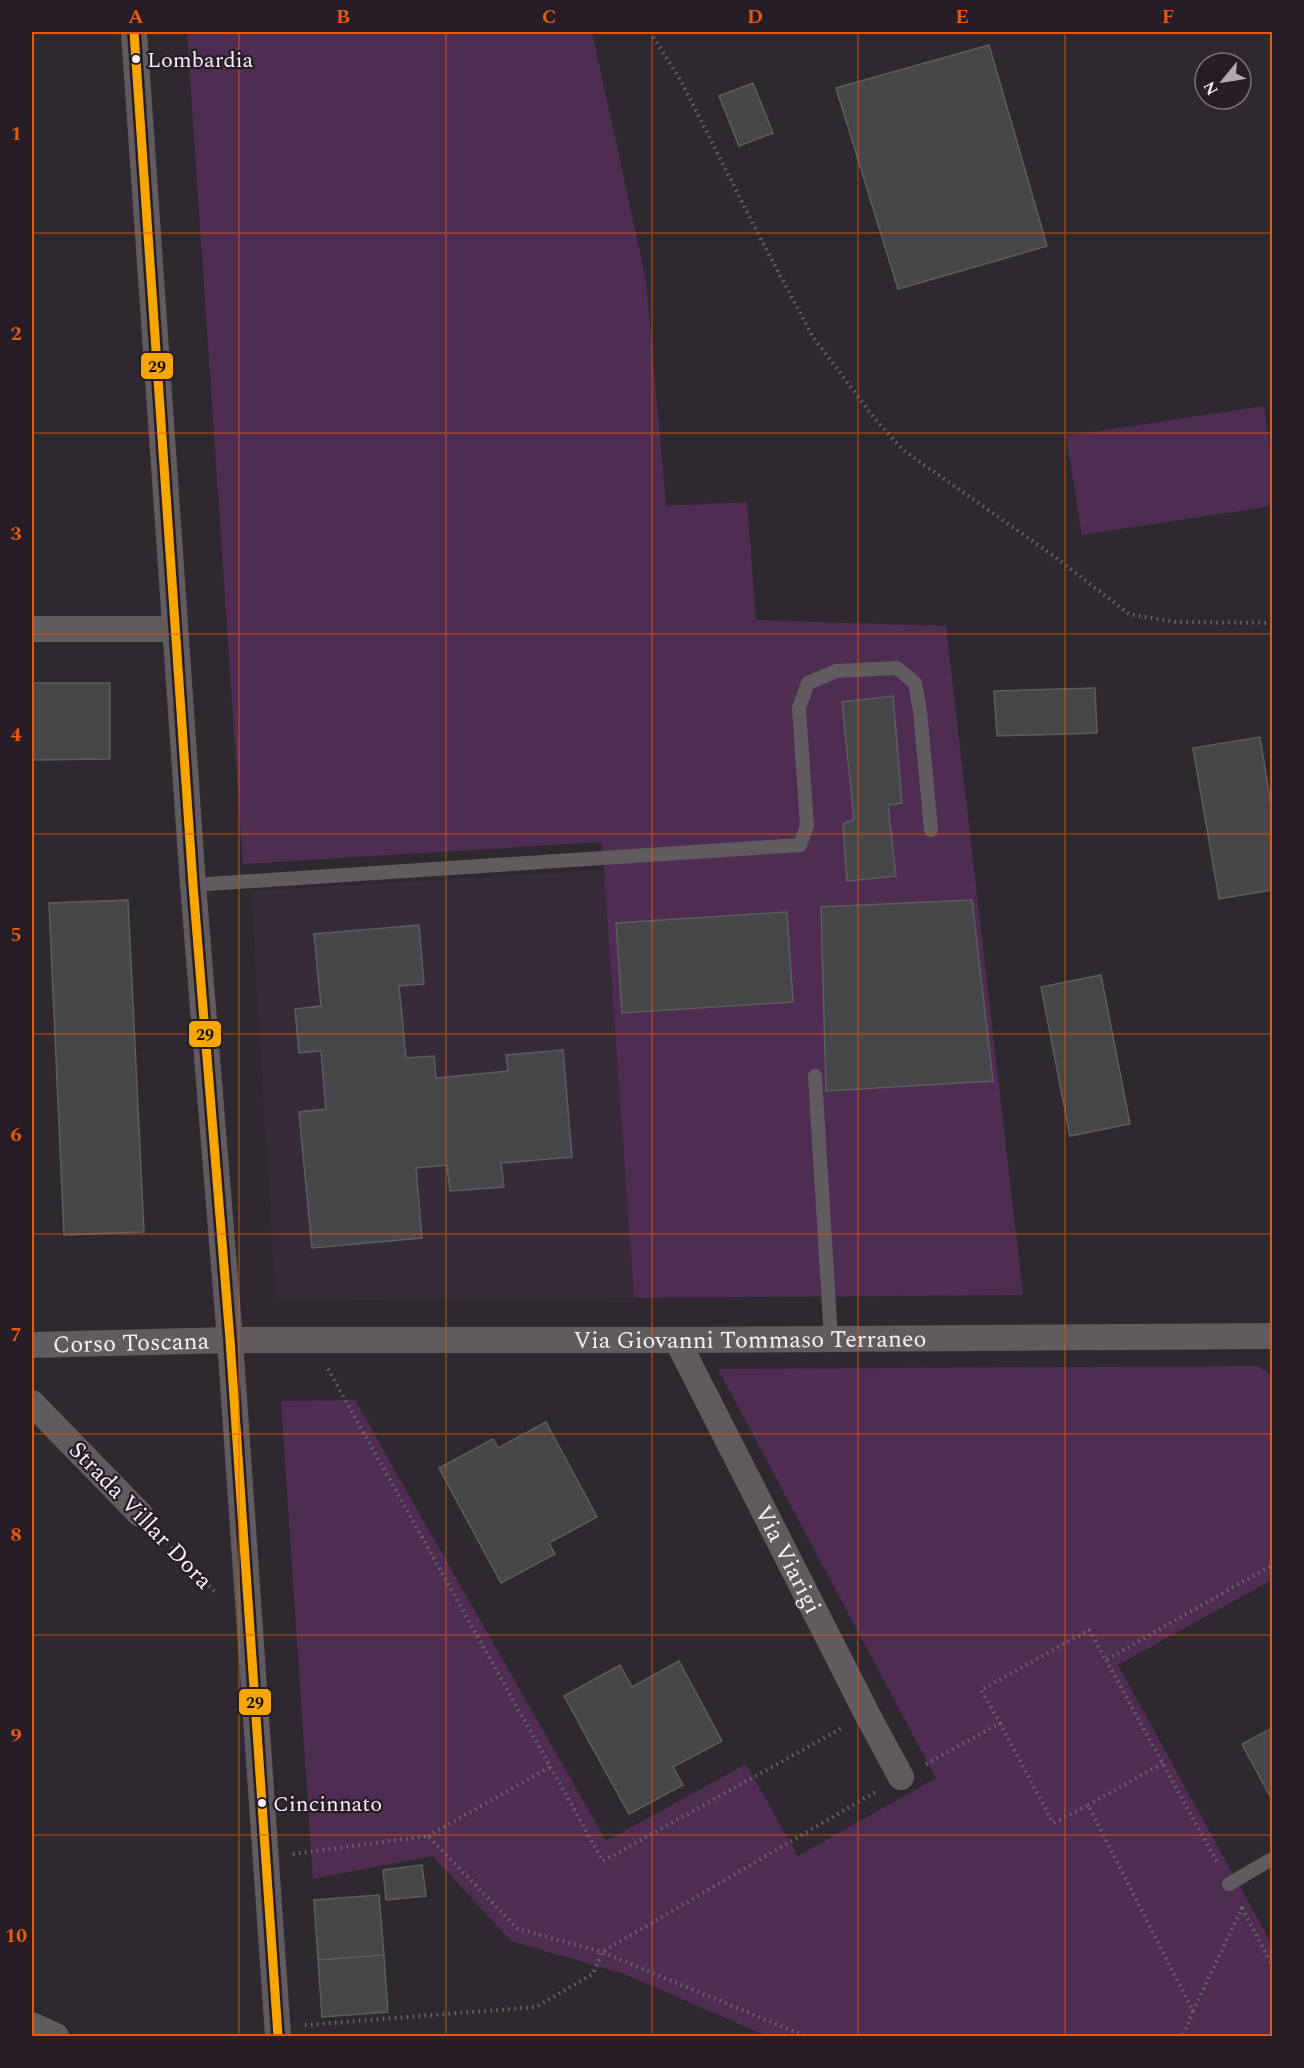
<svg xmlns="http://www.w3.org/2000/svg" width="1304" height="2068" viewBox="0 0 1304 2068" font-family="Spectral,serif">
  <rect width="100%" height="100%" fill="#2e292f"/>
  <path fill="#382b39" d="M605,870L634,1298L276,1300L251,891Z"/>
  <path fill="#4f2d52" d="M187,32H592L646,280L666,506L747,502L756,620L946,626L1023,1295L634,1298L602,842L243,864Z
    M1264,406L1272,461V506L1082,535L1066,436Z
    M1258,1366L1272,1376V1580L1118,1665L1272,1945V2036H767L624,1974L511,1941L433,1856L313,1879L281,1401L355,1400L606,1841L746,1764L798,1856L936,1778L718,1369Z"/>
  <path fill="#474749" stroke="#5c5d5e" stroke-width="1.5" d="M989,45L1047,246L898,289L836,88Z
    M753,83L773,133L739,146L719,96Z
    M32,683H110V759L32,760Z
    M1095,688L1097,733L997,736L994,691Z
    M893,696L902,803L888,805L896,876L847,881L843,824L854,819L842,702Z
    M1260,737L1272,812V890L1219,899L1193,748Z
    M128,900L144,1232L64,1235L49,903Z
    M972,900L993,1081L826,1091L821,907Z
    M787,912L793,1002L622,1013L616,923Z
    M419,925L424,984L399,986L406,1058L434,1056L436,1078L508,1071L506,1055L563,1050L572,1157L501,1163L504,1187L450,1191L447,1165L416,1168L422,1238L312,1248L299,1112L326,1109L321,1051L299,1053L295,1009L321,1006L314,934Z
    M1101,975L1130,1124L1070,1136L1041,987Z
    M546,1422L597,1517L549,1543L555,1554L501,1583L439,1468L493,1439L498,1448Z
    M679,1661L722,1741L673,1767L683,1785L629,1814L564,1696L620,1665L632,1687Z
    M1272,1728V1800L1242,1744Z
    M422,1865L426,1896L386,1900L383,1870Z
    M379,1895L384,1955L318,1960L314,1900Z
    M384,1955L388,2012L322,2017L318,1960Z"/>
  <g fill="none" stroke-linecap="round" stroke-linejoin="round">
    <path stroke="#6a676a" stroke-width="4" stroke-dasharray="1.5 4.5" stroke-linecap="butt" d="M650,32L680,79L756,230L813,337L875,419L903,450L1051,554L1129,614L1176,622L1272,623
      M328,1369L603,1861L842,1728
      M159,1534L216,1593
      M1106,1660L1218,1864
      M1000,1723L1053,1823L1088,1805L1193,2011L1183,2036
      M926,1764L1000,1723L981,1690L1089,1630L1106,1660L1272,1565
      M1088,1805L1163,1763
      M428,1836L550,1767
      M293,1854L428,1836L518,1929L602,1952L805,2036
      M1242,1908L1272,1965
      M1193,2011L1242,1908L1241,1905
      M305,2025L536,2007L593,1974L602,1952L877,1791"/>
    <path stroke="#5f5b5f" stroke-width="14" d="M193,885L800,845L807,826L799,708L808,683L836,671L897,668L915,683L920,711L931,830
      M815,1076L831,1339
      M1229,1884L1272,1859"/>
    <g stroke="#5f5b5f" stroke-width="26">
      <path d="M134,32L193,885L230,1340L278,2036"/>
      <path d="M32,629H175"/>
      <path id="s1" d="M677,1340L867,1714L901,1777"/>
      <path id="s2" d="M32,1345L230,1340H677L1272,1336"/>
      <path d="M32,1403L140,1514"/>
      <path d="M32,2025L56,2036"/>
    </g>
    <g stroke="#271d27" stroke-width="14">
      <path id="bus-1" d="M134,32L193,885L230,1340L278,2036"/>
    </g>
    <use href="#bus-1" stroke="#f7a600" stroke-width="9"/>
  </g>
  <path fill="none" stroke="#e8590c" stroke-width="1.5" stroke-opacity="0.55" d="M239,32V2036M446,32V2036M652,32V2036M858,32V2036M1065,32V2036M32,233H1272M32,433H1272M32,634H1272M32,834H1272M32,1034H1272M32,1234H1272M32,1434H1272M32,1635H1272M32,1835H1272"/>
  <g fill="#f6eff6" stroke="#271d27" stroke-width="2">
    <circle cx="136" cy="59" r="5"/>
    <circle cx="262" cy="1803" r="5"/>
  </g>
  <g text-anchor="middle" stroke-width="4.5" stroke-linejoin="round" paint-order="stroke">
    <g font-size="22" fill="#f6eff6" stroke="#271d27" text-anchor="start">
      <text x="147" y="67">Lombardia</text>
      <text x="273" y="1811">Cincinnato</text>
    </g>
    <g font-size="24" fill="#f6eff6" stroke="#271d27">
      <text dy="8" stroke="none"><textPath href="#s2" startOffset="718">Via Giovanni Tommaso Terraneo</textPath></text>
      <text dy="8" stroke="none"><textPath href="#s2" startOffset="99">Corso Toscana</textPath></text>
      <text transform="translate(141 1515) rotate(46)" y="8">Strada Villar Dora</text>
      <text dy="8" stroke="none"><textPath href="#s1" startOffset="246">Via Viarigi</textPath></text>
    </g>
  </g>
  <g stroke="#271d27" stroke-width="2">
    <rect x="140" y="352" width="34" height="28" rx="6" fill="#f7a600"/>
    <rect x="188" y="1020" width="34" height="28" rx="6" fill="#f7a600"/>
    <rect x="238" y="1688" width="34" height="28" rx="6" fill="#f7a600"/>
  </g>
  <g font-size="16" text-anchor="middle" font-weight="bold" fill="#111">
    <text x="157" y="372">29</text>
    <text x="205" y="1040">29</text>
    <text x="255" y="1708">29</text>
  </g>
  <rect width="1304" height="2068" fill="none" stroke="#271d27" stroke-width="66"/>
  <g transform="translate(1223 81) rotate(240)"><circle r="28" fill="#271d27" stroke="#7a717a" stroke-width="1.5"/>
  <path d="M0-4.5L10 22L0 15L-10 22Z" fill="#b0aab0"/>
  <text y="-9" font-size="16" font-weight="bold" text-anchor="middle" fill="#f6eff6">N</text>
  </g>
  <rect x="33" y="33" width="1238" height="2002" fill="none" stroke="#e8590c" stroke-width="2"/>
  <g font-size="20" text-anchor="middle" font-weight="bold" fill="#e8590c">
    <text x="136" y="23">A</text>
    <text x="343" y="23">B</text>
    <text x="549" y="23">C</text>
    <text x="755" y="23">D</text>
    <text x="962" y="23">E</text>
    <text x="1168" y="23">F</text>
    <text x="16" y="140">1</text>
    <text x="16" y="340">2</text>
    <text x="16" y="540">3</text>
    <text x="16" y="741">4</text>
    <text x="16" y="941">5</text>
    <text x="16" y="1141">6</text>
    <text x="16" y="1341">7</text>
    <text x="16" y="1541">8</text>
    <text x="16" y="1742">9</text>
    <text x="16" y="1942">10</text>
  </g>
</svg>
